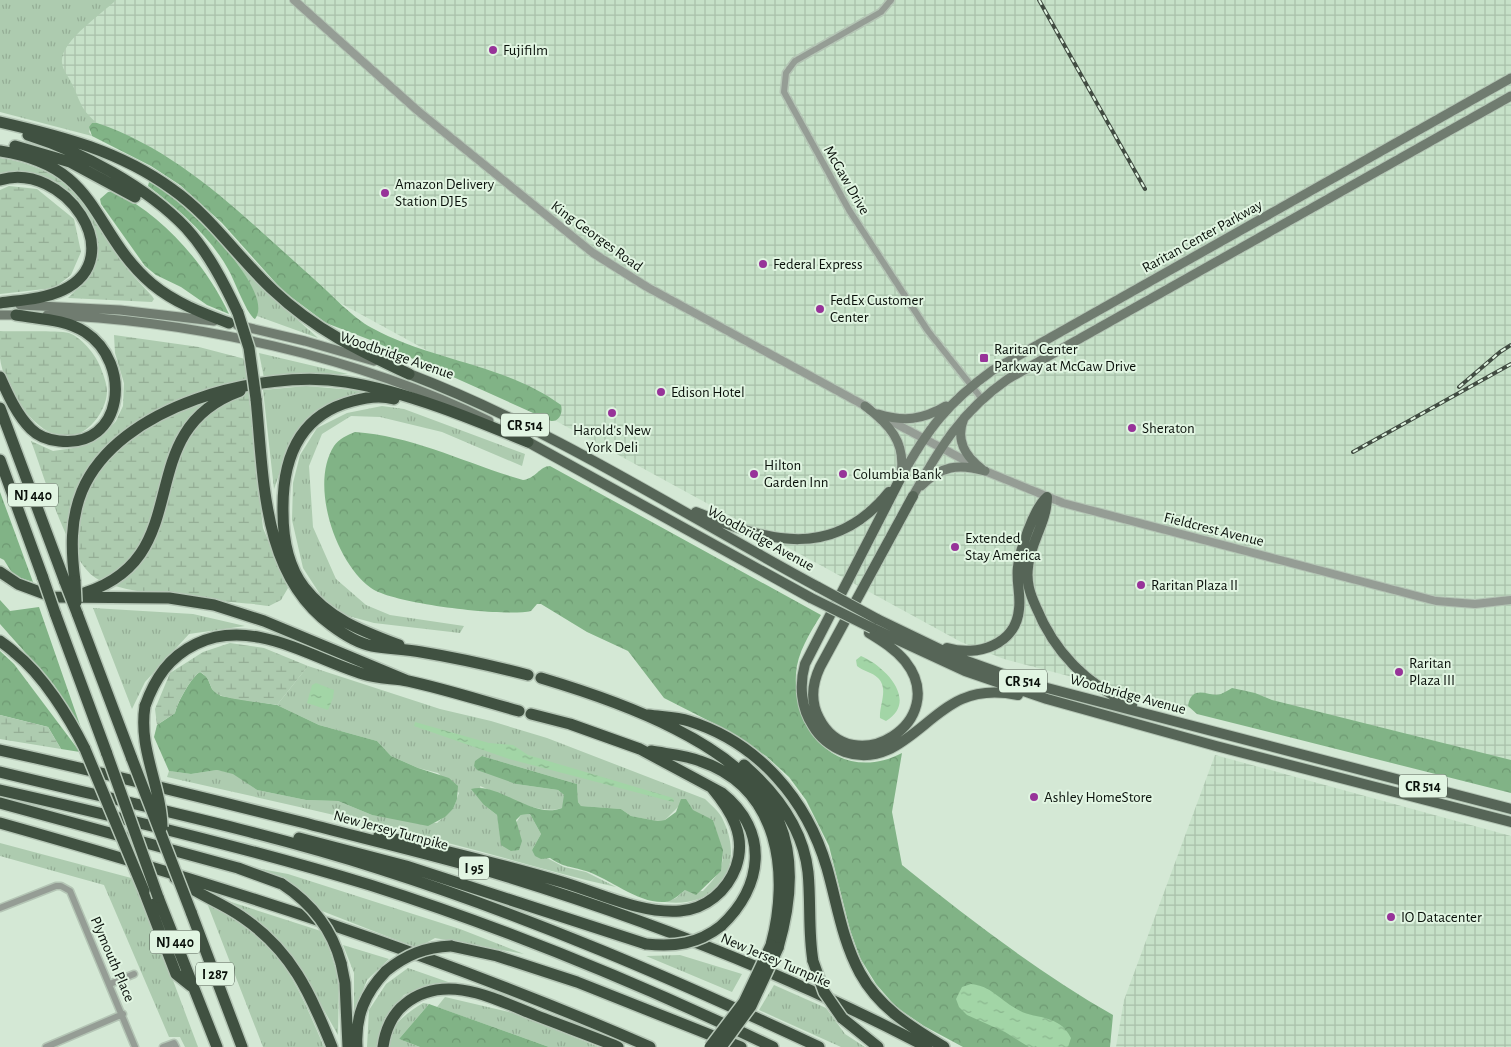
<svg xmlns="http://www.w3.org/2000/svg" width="1511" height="1047" viewBox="0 0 1511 1047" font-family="'Alegreya Sans',sans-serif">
  <defs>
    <pattern id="industrial-grid" width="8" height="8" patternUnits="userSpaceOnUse" patternTransform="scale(1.25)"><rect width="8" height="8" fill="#c6e1c8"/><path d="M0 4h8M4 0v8" fill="none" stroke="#a9c0aa"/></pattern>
    <pattern id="grass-tufts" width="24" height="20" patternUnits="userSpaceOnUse" patternTransform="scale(1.25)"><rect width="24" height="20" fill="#adcbaf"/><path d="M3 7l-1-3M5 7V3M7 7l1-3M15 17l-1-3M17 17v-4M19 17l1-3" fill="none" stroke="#94ad95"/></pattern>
    <pattern id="forest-crowns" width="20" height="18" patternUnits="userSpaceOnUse" patternTransform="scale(1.25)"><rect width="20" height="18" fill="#81b386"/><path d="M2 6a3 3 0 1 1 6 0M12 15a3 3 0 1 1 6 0" fill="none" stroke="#6e9972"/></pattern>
    <pattern id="wetland-marsh" width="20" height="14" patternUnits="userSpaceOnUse" patternTransform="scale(1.25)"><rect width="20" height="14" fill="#adcbaf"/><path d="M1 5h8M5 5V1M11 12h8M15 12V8" fill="none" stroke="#94ad95"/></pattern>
    <pattern id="water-ripples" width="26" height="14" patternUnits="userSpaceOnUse" patternTransform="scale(1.25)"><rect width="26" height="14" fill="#a2d5a6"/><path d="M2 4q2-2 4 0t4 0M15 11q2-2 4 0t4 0" fill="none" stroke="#8ab68e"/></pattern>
  </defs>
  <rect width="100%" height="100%" fill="#d4e8d5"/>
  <path fill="url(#industrial-grid)" d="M0,0H1511V792L1004,659L961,642L320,292L124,136L0,105Z
    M1215,755L1511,836V1047H1116L1124,1000Z"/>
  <path fill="url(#grass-tufts)" d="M0,0H116C102,14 59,42 62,63C63,71 69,77 72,84C81,102 80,109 97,123H92L89,132L92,136L0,112Z
    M207,228L281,305L318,338L257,316C263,288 225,248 207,228Z
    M259,353L348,374L264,378Z
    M306,386L365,391L315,411L292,438L274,489L263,390Z
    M382,406L404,409L525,454L522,466L442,432L380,417L351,416L322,434L309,466L313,527L336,579L366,605L390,615L464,626L460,633L374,623L345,615L323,599L303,568L292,520L293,483L300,455L317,428L347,413Z
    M93,608L193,614L245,626L189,634L145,682L132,709Z
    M308,666L440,709L491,721L547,738L705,799C711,805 720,812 723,820C746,867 717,909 665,902L676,898L685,890L703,891C732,862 723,855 713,820L679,806L665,820L656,821L631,816L621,809L581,806L578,802L577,784L482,756L516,784L558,790L564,795L565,802L562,808C540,816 501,795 480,786L484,805L497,815L502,845L521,815L530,814L541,834L532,850L564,867L586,872L616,887C558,874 501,856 444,842C352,818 259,798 167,777L169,771L191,774L217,770L233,773L257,790L306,800L338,801L372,815L437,823L453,809L459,793L438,773L418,768L391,756L377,741L319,725L277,705Z
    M0,843L135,879L198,1047H185L180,1037H169L104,885L0,856Z
    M256,868L288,874L460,929L524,954L435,938L417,948L322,911L285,878Z
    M228,901L324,932L339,979L338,1035L304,975L276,937Z
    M207,903C230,917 262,935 278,957C298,984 311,1017 324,1047H263Z
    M343,945L389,959L367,980L354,1013V973Z
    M680,955L742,974L732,992L646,956Z
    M408,968L451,983L431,984L404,995L384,1019L379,1047H367L369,1010L386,984Z
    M774,985L826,1008L845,1034L865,1047H841L759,1010Z
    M445,997L513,1013L599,1047H549L437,1007Z
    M423,1003L429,1004L399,1039L420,1047H388C386,1028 409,1011 423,1003Z"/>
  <path fill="url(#forest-crowns)" d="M92,123H97C183,152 247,220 314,279C331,294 353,318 372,328C432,361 505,364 561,405C563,412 560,422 551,421L373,341L326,323L283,291L222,223L180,185L151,166L92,136L89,127Z
    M149,182C176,192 278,290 255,319C247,315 234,279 228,269C209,235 178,209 148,186Z
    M114,191C164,217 205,263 229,314L207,305L181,287L156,275L145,266L101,204L100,199L108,192Z
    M355,432C414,436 467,464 523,480C535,479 540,466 550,466L821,615C810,633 797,653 796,674C792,735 843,784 902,753L892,812L902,865C969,919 1038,972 1113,1015L1110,1047H963L924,1026L896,1007L876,984L860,958L850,930L829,846L806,800L789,777L766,756L715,724L664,698L628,651L587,632L541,604H537L531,611C505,617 393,604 371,588C336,563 309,485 334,446C339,439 347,435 355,432Z
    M0,492L33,582L14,576L4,560L0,558Z
    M0,600L10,611L39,607L81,728L54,685L0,624Z
    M0,651L14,664L80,752L61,749L48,727L0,715Z
    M200,672L207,677L212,689L221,696L277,705L319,725L377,741L391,756L418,768L449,778L458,786L457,799L453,809L445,817L428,826L372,815L338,801L306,800L257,790L233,774L217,770L191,774L169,771L154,737L157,725L175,713C177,703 192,676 200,672Z
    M1232,688L1255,693L1272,700L1511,760V793L1197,714L1188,706C1192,682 1210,698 1221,694C1225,692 1229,690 1232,688Z
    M482,756L577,784L578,802L581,806L621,809L631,816L657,821L665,820L676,812L681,799H686L693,810L713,820L723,850L721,871L696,895L685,890C679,895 673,901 665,902C639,904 610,879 586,871C570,866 565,868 550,858L541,859L535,856L532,850L541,834L530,814L521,815L516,820L522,841L519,850L511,851L501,845L497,815L484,805L471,789C498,781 532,820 562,808L564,795L558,790L516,784L477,770L474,766L475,761Z
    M429,1004L549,1047H420L399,1039Z"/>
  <path fill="url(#wetland-marsh)" d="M0,158C18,160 38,167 55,176C84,192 101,231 119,258C129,272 140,283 152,296L154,299L152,302L68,298L90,276L95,254L85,212L68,193L46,179L22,172L0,176Z
    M9,186L37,189L74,219L81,252L71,275L54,288L0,294V190Z
    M0,331C16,332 56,330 69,333C81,337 95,354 100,366C103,374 107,383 107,392C106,414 84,441 60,436C31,430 3,385 0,358C0,349 0,340 0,331Z
    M114,335L199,347L245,359L263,528L288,588L281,600L269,606C230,600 119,597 93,576C68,557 43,473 31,441L53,451L80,447L103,435L116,421L123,406L124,383L115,353Z
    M230,643L264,648L308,666L277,705C266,703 222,699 216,693C208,687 212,679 200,672C192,676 177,703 175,713L157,725L155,709L170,673L203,652Z
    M0,715L48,727L61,749L0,739Z"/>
  <path fill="url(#water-ripples)" d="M861,656C885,666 919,701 886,721L880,718C879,705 889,689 878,678C872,672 863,671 857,666L856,660Z
    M316,683L334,690L333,698L328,710L307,703L312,685Z
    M415,722L489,743L513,745L528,755L673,798L674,801L673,802L509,759L414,726Z
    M971,984C991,986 999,999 1015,1008C1028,1017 1045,1015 1059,1024C1064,1027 1068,1032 1071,1038L1068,1047H1029L1005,1032L967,1015L959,1007L956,999L962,987Z"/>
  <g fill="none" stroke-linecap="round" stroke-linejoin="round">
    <g stroke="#b4c5b5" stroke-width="9">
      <path id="minor" d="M891,0L881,12L795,61L786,73L784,92L849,210L928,331L982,399
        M0,908L56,886H61L70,891L135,1047
        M110,984L134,974
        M46,1047L123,1014
        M163,1047L174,1043L176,1047"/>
    </g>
    <g stroke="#b4c5b5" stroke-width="10">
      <path id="tertiary" d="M294,0L418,111L593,253L647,287L869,408
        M885,418L985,471L1063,503L1436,601L1475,604L1511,600"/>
    </g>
    <g stroke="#b4c5b5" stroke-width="11">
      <path id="secondary" d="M20,305L120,310L214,321
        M0,315H21
        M47,315C190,320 360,357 489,421
        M237,325L305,341L374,361
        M865,406C889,424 906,442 901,474
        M878,414C904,422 922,420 946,406
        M964,418C955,440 965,456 982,469
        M900,479C927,430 947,403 993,370L1511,78
        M921,486C941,466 958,463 985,471
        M913,496C940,447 962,411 1008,379L1511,96"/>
    </g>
    <g stroke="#b4c5b5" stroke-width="12">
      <path id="primary" d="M409,374C553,429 683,514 818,587
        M528,442L811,598
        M900,479L805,664C799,685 801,708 813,726C820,738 832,747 845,752C894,769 923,716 962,699C980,691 998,691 1018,695
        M1047,497C1047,522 1030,543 1028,567C1026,582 1030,594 1036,607C1055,654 1087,685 1132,705
        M696,512C768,542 833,561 889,492
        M877,619L958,658L1028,683L1511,809
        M872,628L965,671L1047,699L1216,746L1511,822
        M869,633C882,641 895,649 905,661C953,721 852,783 819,718C810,701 812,684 820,667L913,496
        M947,648C977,657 1016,645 1019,609C1021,595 1016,581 1018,567C1020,550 1034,508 1047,497"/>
    </g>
    <g stroke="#b4c5b5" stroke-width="14">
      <path id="motorway" d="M0,122C61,136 120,151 172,189C212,217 238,258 274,291C314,329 360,351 409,374
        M28,135C82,152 147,187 186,228C208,252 224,283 238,313
        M15,146L70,162L135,197
        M0,151C101,166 90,231 152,284C175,303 202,313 229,323
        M0,180C63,160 132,257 63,290C44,299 21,300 0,303
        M0,377C8,395 17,415 31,429C38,436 49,440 59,441C124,449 133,363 85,332C65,319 39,319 16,315
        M256,399C264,477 261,574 331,625C343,634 357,643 372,646C388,649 405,649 421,652C457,658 493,666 528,675
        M394,399C380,395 367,397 353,401C298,415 282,460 283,512C283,537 288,566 304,587C329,619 362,631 399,645
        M0,408L65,582
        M0,460L43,578
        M0,572L18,584L53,597L169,598L214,605L264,621L408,681
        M75,581C71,551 70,520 82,491C118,405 261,369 346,382C405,391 473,419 528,442
        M74,596C205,563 124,433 240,391
        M55,613L107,754
        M77,613L132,759
        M0,641C5,645 10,648 15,653C43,675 69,717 85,749
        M541,678C615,700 746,744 779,822C796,862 790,907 778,948
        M145,706C155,678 169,657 196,644C252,617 311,658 363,674C378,679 394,678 408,681C445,689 482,701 519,711
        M531,714L570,724L640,749L722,793C770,831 763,887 721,926
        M648,715C662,717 676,717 689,721C759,743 807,800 827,868C837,903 842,940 860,973C879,1008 911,1027 944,1047
        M0,750C101,772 201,797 301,822C365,839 431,854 495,873C643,918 790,975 927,1047
        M651,751C667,754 685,755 700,761C780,788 790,874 771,945
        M744,765C776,793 803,828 808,872C811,902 808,932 813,961
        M0,772C127,803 255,829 380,869C531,917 676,980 819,1047
        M0,790C124,818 248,848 370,885C508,929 643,985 773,1047
        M0,803L238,868L282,884
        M0,823C220,885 440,955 650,1047
        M379,835C441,850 502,864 562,882C599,893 641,914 680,911C706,909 727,891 736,867C747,836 731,811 712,788
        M299,838L406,866L646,944
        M175,878C196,894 221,902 242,917C292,951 310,993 332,1047
        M144,891L176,974L191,986
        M158,897L217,1047
        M191,912L242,1047
        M451,946L497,956L577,982L741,1047
        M341,963L345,983L348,1047
        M842,1018L878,1047
        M357,1047C355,1016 365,993 386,971
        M383,1047C385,1031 392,1014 405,1004C445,972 495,999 535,1015C563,1026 591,1036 618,1047"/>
    </g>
    <use href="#minor" stroke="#959d95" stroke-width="6"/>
    <use href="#tertiary" stroke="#959d95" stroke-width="8"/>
    <use href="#secondary" stroke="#707c70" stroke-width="9"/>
    <use href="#primary" stroke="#566557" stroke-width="10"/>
    <use href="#motorway" stroke="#405141" stroke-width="11"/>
    <g stroke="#414c42" stroke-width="4">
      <path id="rail" d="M1039,0L1145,189
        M1459,387L1500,352L1511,345
        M1353,452L1511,364"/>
    </g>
    <use href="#rail" stroke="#e1f5e2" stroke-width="2" stroke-dasharray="5.5" stroke-linecap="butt"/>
    <g stroke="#b4c5b5" stroke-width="12" stroke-linecap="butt">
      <path id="primary-bridge" d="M818,587L877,619
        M811,598L872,628"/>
    </g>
    <g stroke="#b4c5b5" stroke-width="14" stroke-linecap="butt">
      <path id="motorway-bridge" d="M238,313L249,348L256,399
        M43,578L55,613
        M75,581L76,602
        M65,582L77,613
        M145,706C138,749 161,785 162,827
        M85,749L144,891
        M107,754L158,897
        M132,759L191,912
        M282,884C311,903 332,929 341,963
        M646,944C675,947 698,944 721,926
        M813,961L824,992L842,1018
        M386,971C406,955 425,947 451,946
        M710,1047L744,1002L771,945
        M721,1047L751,1006L778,948"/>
    </g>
    <use href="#primary-bridge" stroke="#566557" stroke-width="10"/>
    <use href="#motorway-bridge" stroke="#405141" stroke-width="11"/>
  </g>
  <g fill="#973399" stroke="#e1f5e2" stroke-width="2">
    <circle cx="493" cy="50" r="5"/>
    <circle cx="385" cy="193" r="5"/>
    <circle cx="763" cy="264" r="5"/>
    <circle cx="820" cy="309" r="5"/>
    <rect x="979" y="353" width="10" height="10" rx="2.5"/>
    <circle cx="661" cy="392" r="5"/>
    <circle cx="612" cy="413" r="5"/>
    <circle cx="1132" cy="428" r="5"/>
    <circle cx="754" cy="474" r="5"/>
    <circle cx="843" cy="474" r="5"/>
    <circle cx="955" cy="547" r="5"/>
    <circle cx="1141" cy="585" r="5"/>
    <circle cx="1399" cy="672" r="5"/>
    <circle cx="1034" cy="797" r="5"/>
    <circle cx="1391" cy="917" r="5"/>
  </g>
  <g text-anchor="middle" stroke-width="4" stroke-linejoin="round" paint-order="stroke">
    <g fill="#e1f5e2" stroke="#4a554b" stroke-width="1">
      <rect x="501" y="413.5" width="48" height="23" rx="4"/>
      <rect x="8" y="483.5" width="50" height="23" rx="4"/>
      <rect x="999" y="669.5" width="48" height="23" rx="4"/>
      <rect x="1399" y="774.5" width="48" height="23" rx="4"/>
      <rect x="459" y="856.5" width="30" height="23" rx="4"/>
      <rect x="150" y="930.5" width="50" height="23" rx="4"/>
      <rect x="196" y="962.5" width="38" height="23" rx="4"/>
    </g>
    <g font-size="14" font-weight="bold" fill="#09100a">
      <text x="525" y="430">CR 514</text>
      <text x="33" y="500">NJ 440</text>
      <text x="1023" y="686">CR 514</text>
      <text x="1423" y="791">CR 514</text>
      <text x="474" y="873">I 95</text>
      <text x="175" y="947">NJ 440</text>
      <text x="215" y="979">I 287</text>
    </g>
    <g font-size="15" fill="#09100a" stroke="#e1f5e2" text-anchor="start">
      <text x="503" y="55">Fujifilm</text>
      <text x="395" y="189">Amazon Delivery<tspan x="395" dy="17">Station DJE5</tspan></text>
      <text x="773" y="269">Federal Express</text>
      <text x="830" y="305">FedEx Customer<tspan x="830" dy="17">Center</tspan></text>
      <text x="994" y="354">Raritan Center<tspan x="994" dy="17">Parkway at McGaw Drive</tspan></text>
      <text x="671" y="397">Edison Hotel</text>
      <text x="1142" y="433">Sheraton</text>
      <text x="612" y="435" text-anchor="middle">Harold's New<tspan x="612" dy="17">York Deli</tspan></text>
      <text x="764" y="470">Hilton<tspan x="764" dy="17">Garden Inn</tspan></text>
      <text x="853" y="479">Columbia Bank</text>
      <text x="965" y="543">Extended<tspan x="965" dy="17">Stay America</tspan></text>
      <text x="1151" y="590">Raritan Plaza II</text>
      <text x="1409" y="668">Raritan<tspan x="1409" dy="17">Plaza III</tspan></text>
      <text x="1044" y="802">Ashley HomeStore</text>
      <text x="1401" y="922">IO Datacenter</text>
    </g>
    <g font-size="15" fill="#09100a" stroke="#e1f5e2">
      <text transform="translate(847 180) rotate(60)" y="5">McGaw Drive</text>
      <text transform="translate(597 236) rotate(36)" y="5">King Georges Road</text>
      <text transform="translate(1202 236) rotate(-29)" y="5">Raritan Center Parkway</text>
      <text transform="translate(397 355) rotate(19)" y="5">Woodbridge Avenue</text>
      <text transform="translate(1214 529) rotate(14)" y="5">Fieldcrest Avenue</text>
      <text transform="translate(761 538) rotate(29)" y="5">Woodbridge Avenue</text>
      <text transform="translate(1128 694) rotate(15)" y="5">Woodbridge Avenue</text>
      <text transform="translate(391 830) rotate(15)" y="5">New Jersey Turnpike</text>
      <text transform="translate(113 959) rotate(67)" y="5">Plymouth Place</text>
      <text transform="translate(776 960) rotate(23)" y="5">New Jersey Turnpike</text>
    </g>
  </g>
</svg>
